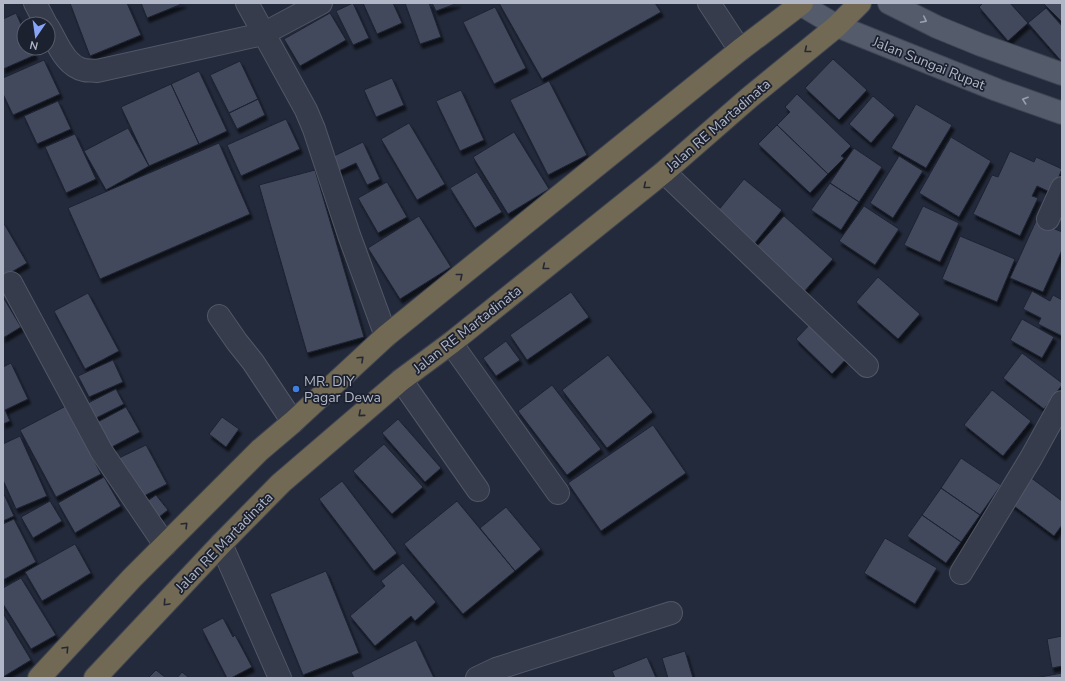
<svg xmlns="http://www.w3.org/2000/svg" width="1065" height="681" viewBox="0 0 1065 681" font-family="'Nunito Sans',sans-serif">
  <defs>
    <filter id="shadow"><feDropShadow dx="2.5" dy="4.5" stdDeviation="1" flood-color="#0009"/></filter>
  </defs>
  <rect width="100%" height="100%" fill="#232a3b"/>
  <path fill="#42495d" stroke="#1e2332" filter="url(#shadow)" d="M70,3H127L141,35L90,56Z
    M141,3H184L147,18Z
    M353,3L369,38L353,45L336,11Z
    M363,3H393L402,23L377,34Z
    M405,3H429L441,37L420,44Z
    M432,3H458L436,11Z
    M499,3H655L661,12L542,79Z
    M983,3H1010L1028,23L1008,41L979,7Z
    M1043,3H1062V22Z
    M495,7L526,68L494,84L463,22Z
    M1046,8L1062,26V62L1028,23Z
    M16,13L24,31V48H32L35,55L3,69V19Z
    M330,13L346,40L300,66L284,39Z
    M833,59L867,90L839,120L805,88Z
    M44,60L60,94L13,115L3,94V78Z
    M240,61L258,99L229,113L210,75Z
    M199,71L227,131L199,144L171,84Z
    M392,78L404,105L376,117L364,90Z
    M549,81L587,155L548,175L510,100Z
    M171,84L199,144L149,166L121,107Z
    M461,90L484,140L460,151L436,101Z
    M797,94L851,146L841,156L844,158L828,174L777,125L790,112L785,107Z
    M873,96L895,115L871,143L849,124Z
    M258,99L265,115L237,129L229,113Z
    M58,101L71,129L37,144L24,116Z
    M916,104L952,125L926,168L891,148Z
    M286,119L300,149L241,176L227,145Z
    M409,123L445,184L417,200L381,139Z
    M777,125L828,174L810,193L758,144Z
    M128,128L149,166L106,190L84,151Z
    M514,132L549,189L508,214L473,157Z
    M75,134L96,179L66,193L45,147Z
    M951,137L991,161L959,217L919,193Z
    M363,142L380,179L367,185L356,163L339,171L332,157Z
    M219,143L250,214L100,279L68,208Z
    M854,148L882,167L859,202L830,183Z
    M1010,151L1034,162L1036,157L1062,169L1052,193L1037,186L1032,196L1038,198L1020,236L973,214L992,175L998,177Z
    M899,156L923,171L893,218L870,203Z
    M315,170L364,337L307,353L259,185Z
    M477,172L502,212L475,228L450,188Z
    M744,179L782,210L750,249L712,218Z
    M387,182L407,217L378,233L358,198Z
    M830,183L859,202L841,230L811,210Z
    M864,206L899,229L875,265L839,241Z
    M923,206L959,223L940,262L904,245Z
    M419,216L451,267L400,299L368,248Z
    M784,216L833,259L802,294L753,251Z
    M1036,221L1062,232V250L1043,292L1010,278Z
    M3,222L27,263L3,277Z
    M960,236L1015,259L997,302L942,279Z
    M878,277L920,314L898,339L856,302Z
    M1032,291L1050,301L1053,295L1062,300V336L1038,324L1041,318L1023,309Z
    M571,292L589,317L527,360L510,335Z
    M88,293L119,351L85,369L54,311Z
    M3,297L21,327L3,338Z
    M1022,319L1054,337L1042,358L1010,340Z
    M814,320L850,355L832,374L796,339Z
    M506,341L520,360L496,376L483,358Z
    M1022,353L1062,383V385L1044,409L1003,378Z
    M608,355L653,412L607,448L562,390Z
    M113,360L123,382L89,397L78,376Z
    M11,363L28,399L5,410L10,421L3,424V367Z
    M552,385L601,449L567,475L518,411Z
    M116,389L124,404L92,420L84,405Z
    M992,390L1031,421L1003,456L964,425Z
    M66,406L101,474L56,497L20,430Z
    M126,407L140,432L108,449L94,424Z
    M222,417L239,429L226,447L209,434Z
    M398,419L441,468L425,482L382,433Z
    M653,425L686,473L601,531L568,483Z
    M20,436L47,496L16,509L3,480V444Z
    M384,444L423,487L392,514L353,471Z
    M146,445L167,484L140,498L119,458Z
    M961,458L1001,485L980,515L941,488Z
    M104,477L121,506L75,533L58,503Z
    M1030,477L1062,501V525L1054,536L1010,503Z
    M342,481L397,553L374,571L319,499Z
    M941,488L980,515L961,542L922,515Z
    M3,492L14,516L3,521Z
    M156,495L168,510L155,520L143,504Z
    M50,501L62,521L33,538L21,517Z
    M457,501L515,571L463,614L404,544Z
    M506,507L541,549L515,571L480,528Z
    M922,515L961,542L946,563L907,536Z
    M14,519L36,562L3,580V524Z
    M885,538L937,568L915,604L864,573Z
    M75,544L91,573L42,601L25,572Z
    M403,563L436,602L415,621L411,616L375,646L350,616L385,586L381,581Z
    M326,571L359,653L303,675L270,594Z
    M21,578L56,635L31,649L3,604V588Z
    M3,613L31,660L3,677Z
    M223,618L233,637L235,635L252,667L231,678H227L202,629Z
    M1062,636V666L1052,668L1047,639Z
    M416,640L434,678H354L351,672Z
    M685,651L693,678H668L662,658Z
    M647,657L656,678H615L612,671Z
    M156,670L166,678H148Z
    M182,672L189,678H177Z
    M1062,673V678H1035Z"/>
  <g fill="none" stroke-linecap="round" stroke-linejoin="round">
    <g stroke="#525766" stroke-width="24">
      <path id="minor" d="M35,3L46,24
        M247,3L306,110L314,129L349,235L386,336
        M709,3L740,50
        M48,27C57,42 65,66 84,70C88,71 92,70 97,71L263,34L321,3
        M664,172L867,366
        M1048,219L1062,188
        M11,283L102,452L165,545
        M219,316L237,342L253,362L293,422
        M451,343L558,493
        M401,380L478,490
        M221,544L280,678
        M961,573L1031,458L1062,402
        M477,678L496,669L671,613"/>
    </g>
    <g stroke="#404554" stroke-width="24">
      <path id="major" d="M889,3L937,27L981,45L1062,74
        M800,4L837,26L997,90L1062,113"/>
    </g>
    <g stroke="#3f4453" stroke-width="24">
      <path id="highway" d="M39,678L132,578L260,450L293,422L386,336L740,50L802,3
        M95,678L221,544L281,483L401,380L451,343L664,172L750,97L837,26L860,3"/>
    </g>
    <use href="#minor" stroke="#363c4b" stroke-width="22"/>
    <use href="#major" stroke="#545b6b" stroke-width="22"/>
    <use href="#highway" stroke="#716953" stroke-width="22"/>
  </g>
  <defs><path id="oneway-chevron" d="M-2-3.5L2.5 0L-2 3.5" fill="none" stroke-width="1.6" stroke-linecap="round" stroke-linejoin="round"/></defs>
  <g stroke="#9aa0b0">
    <use href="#oneway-chevron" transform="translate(924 20) rotate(26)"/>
    <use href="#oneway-chevron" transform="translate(1025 100) rotate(-161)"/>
  </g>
  <g stroke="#242834">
    <use href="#oneway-chevron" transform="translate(807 50) rotate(141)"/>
    <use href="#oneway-chevron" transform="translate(646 186) rotate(141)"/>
    <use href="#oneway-chevron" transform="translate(545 267) rotate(141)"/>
    <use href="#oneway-chevron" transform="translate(460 276) rotate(-39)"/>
    <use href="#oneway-chevron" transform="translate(361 359) rotate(-43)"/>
    <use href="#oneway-chevron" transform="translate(361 414) rotate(139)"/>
    <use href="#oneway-chevron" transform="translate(185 525) rotate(-45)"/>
    <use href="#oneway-chevron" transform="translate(166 603) rotate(133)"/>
    <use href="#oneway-chevron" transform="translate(66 649) rotate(-47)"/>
  </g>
  <circle fill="#3f7fe0" stroke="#1c2130" stroke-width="1.5" cx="296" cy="389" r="4"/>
  <g text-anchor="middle" stroke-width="3.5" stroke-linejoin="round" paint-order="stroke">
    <g font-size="14" fill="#b2b7c7" stroke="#1c2130">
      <text transform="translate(929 63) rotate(22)" y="5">Jalan Sungai Rupat</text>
      <text transform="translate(718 125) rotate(-41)" y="5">Jalan RE Martadinata</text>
      <text transform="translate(467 329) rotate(-38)" y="5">Jalan RE Martadinata</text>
      <text transform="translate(224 542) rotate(-46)" y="5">Jalan RE Martadinata</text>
    </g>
    <g font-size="14" fill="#b2b7c7" stroke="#1c2130" text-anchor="start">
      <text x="304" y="386">MR. DIY<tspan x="304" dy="16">Pagar Dewa</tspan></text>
    </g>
  </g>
  <rect width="1065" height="681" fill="none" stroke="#b2b7c7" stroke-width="8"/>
  <g transform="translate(36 36) rotate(193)"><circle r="19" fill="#1c2130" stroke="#585d6c"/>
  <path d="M0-3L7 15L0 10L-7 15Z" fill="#87a4f6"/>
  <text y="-6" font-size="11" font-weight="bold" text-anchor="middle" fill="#b2b7c7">N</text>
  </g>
</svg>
